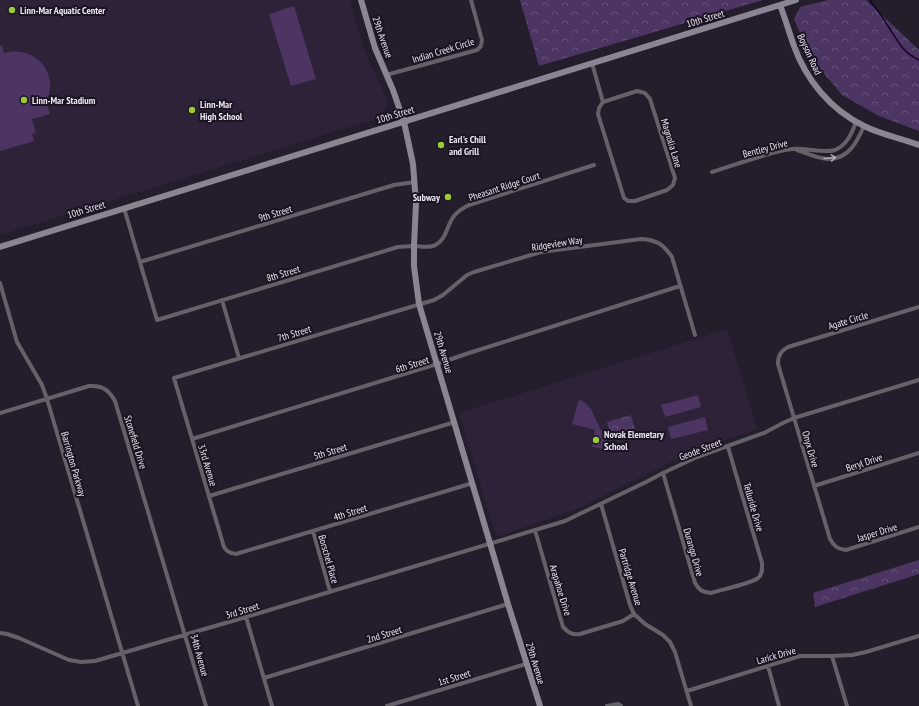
<svg xmlns="http://www.w3.org/2000/svg" width="919" height="706" viewBox="0 0 919 706" font-family="'PT Sans Narrow',sans-serif">
  <defs>
    <pattern id="park-crowns" width="20" height="18" patternUnits="userSpaceOnUse"><rect width="20" height="18" fill="#4c3563"/><path d="M2 6a3 3 0 1 1 6 0M12 15a3 3 0 1 1 6 0" fill="none" stroke="#66527a"/></pattern>
  </defs>
  <rect width="100%" height="100%" fill="#241d2c"/>
  <path fill="#2d2238" d="M0,0H350L364,50L388,102L379,118L0,235Z
    M727,329L757,429L694,451L575,510L496,537L459,413Z"/>
  <path fill="url(#park-crowns)" d="M520,0H763L539,66Z
    M828,0H866L919,50V131L879,116L842,95L811,58L794,19L800,7Z
    M631,415L637,436L620,440L619,436L611,437L607,422Z
    M919,560V574L815,607L813,593Z"/>
  <path fill="#4c3563" d="M294,6L316,79L291,86L269,14Z
    M2,45L4,53C9,52 14,51 19,52C36,53 49,67 50,83C51,90 48,95 47,102C46,105 49,110 50,114L32,119L36,133L32,134L34,141L0,151V46Z
    M698,395L701,407L665,417L661,405Z
    M579,399L585,403L591,409L608,445L604,449L592,447L595,430L572,424Z
    M705,417L708,430L671,439L668,427Z"/>
  <g fill="none" stroke-linecap="round" stroke-linejoin="round">
    <path stroke="#160127" stroke-width="1.5" d="M870,0C876,9 883,17 888,26C898,41 902,52 919,60"/>
    <path stroke="#656169" stroke-width="4" d="M592,63L603,102L599,108L598,114L624,198L628,201H635L667,190L673,185L675,178L650,99L645,93L637,91L603,102
      M386,75L477,50L481,46L482,40L471,0
      M797,150C806,153 820,160 830,159C849,158 857,142 864,126
      M712,172C728,167 745,161 762,156C772,153 781,150 792,149C805,147 823,154 835,150C847,145 852,133 856,122
      M124,208L157,320L398,247C403,247 408,246 414,246C420,246 426,248 433,246C447,241 446,226 454,216C458,211 463,208 469,205L594,165
      M140,262L394,185L415,182
      M0,283L17,342L42,385L47,399L138,706
      M222,300L239,358
      M919,307L788,347C781,351 778,355 778,364L830,539C834,546 837,549 846,550L919,527
      M0,413L89,386C102,385 109,390 115,401L206,706
      M192,439L437,364L469,353L680,286
      M663,473L695,583C699,590 702,592 711,593C720,590 753,583 758,578C763,574 762,568 762,563L728,447
      M473,483L236,554C230,553 227,552 224,547L174,378L434,300L443,295L467,275L474,272L541,252L641,239C657,240 663,244 672,257L695,335
      M814,486L919,453
      M209,496L455,422
      M601,504L630,605L634,614L645,624L663,635L670,642L675,652L691,706
      M535,530L563,627C569,633 572,635 580,634L623,621L634,614
      M313,531L330,591
      M246,617L272,706
      M0,633L7,634L19,638L69,660L81,662L95,661L246,617L565,521L646,482L663,473L697,457L764,433L783,423L794,418L919,380
      M832,656L847,706
      M768,666L779,706
      M264,678L508,604
      M687,691L800,656H832L852,655L866,652L919,636
      M387,706L526,664
      M607,706L618,704L621,706"/>
    <path stroke="#8b8593" stroke-width="6" d="M361,0L375,48L393,90L404,122L413,164L416,203L414,246V266L419,304L508,604L540,706
      M780,5C785,18 789,32 794,46C806,80 831,110 864,126C882,135 901,138 919,145
      M0,247L796,0"/>
  </g>
  <defs><path id="oneway-shaft" d="M-6 0H5M1.5-3L5.5 0L1.5 3" fill="none" stroke-width="1.6" stroke-linecap="round" stroke-linejoin="round"/></defs>
  <use stroke="#afaab4" href="#oneway-shaft" transform="translate(830 158) rotate(-5)"/>
  <g fill="#9acb35" stroke="#1b1322" stroke-width="1.5">
    <circle cx="12" cy="10" r="4"/>
    <circle cx="24" cy="100" r="4"/>
    <circle cx="192" cy="110" r="4"/>
    <circle cx="441" cy="145" r="4"/>
    <circle cx="448" cy="197" r="4"/>
    <circle cx="596" cy="440" r="4"/>
  </g>
  <g text-anchor="middle" stroke-width="4" stroke-linejoin="round" paint-order="stroke">
    <g font-size="10" font-weight="bold" fill="#ebe6f1" stroke="#1b1322" text-anchor="start">
      <text x="20" y="14">Linn-Mar Aquatic Center</text>
      <text x="32" y="104">Linn-Mar Stadium</text>
      <text x="200" y="108">Linn-Mar<tspan x="200" dy="12">High School</tspan></text>
      <text x="449" y="143">Earl's Chill<tspan x="449" dy="12">and Grill</tspan></text>
      <text x="440" y="201" text-anchor="end">Subway</text>
      <text x="604" y="438">Novak Elemetary<tspan x="604" dy="12">School</tspan></text>
    </g>
    <g font-size="10" fill="#ebe6f1" stroke="#1b1322">
      <text transform="translate(705 18) rotate(-17)" y="4">10th Street</text>
      <text transform="translate(383 37) rotate(71)" y="4">29th Avenue</text>
      <text transform="translate(443 50) rotate(-17)" y="4">Indian Creek Circle</text>
      <text transform="translate(810 54) rotate(65)" y="4">Boyson Road</text>
      <text transform="translate(395 114) rotate(-17)" y="4">10th Street</text>
      <text transform="translate(672 143) rotate(73)" y="4">Magnolia Lane</text>
      <text transform="translate(765 148) rotate(-15)" y="4">Bentley Drive</text>
      <text transform="translate(504 186) rotate(-18)" y="4">Pheasant Ridge Court</text>
      <text transform="translate(86 209) rotate(-17)" y="4">10th Street</text>
      <text transform="translate(275 213) rotate(-17)" y="4">9th Street</text>
      <text transform="translate(557 243) rotate(-9)" y="4">Ridgeview Way</text>
      <text transform="translate(283 273) rotate(-17)" y="4">8th Street</text>
      <text transform="translate(848 320) rotate(-17)" y="4">Agate Circle</text>
      <text transform="translate(294 333) rotate(-17)" y="4">7th Street</text>
      <text transform="translate(444 352) rotate(73)" y="4">29th Avenue</text>
      <text transform="translate(412 364) rotate(-17)" y="4">6th Street</text>
      <text transform="translate(136 442) rotate(73)" y="4">Stonefield Drive</text>
      <text transform="translate(700 449) rotate(-21)" y="4">Geode Street</text>
      <text transform="translate(811 449) rotate(74)" y="4">Onyx Drive</text>
      <text transform="translate(330 451) rotate(-17)" y="4">5th Street</text>
      <text transform="translate(864 462) rotate(-18)" y="4">Beryl Drive</text>
      <text transform="translate(74 464) rotate(74)" y="4">Barrington Parkway</text>
      <text transform="translate(208 465) rotate(73)" y="4">33rd Avenue</text>
      <text transform="translate(754 507) rotate(74)" y="4">Telluride Drive</text>
      <text transform="translate(350 512) rotate(-17)" y="4">4th Street</text>
      <text transform="translate(877 532) rotate(-17)" y="4">Jasper Drive</text>
      <text transform="translate(694 552) rotate(74)" y="4">Durango Drive</text>
      <text transform="translate(329 559) rotate(74)" y="4">Borschel Place</text>
      <text transform="translate(631 577) rotate(73)" y="4">Partridge Avenue</text>
      <text transform="translate(561 590) rotate(73)" y="4">Arapahoe Drive</text>
      <text transform="translate(242 610) rotate(-17)" y="4">3rd Street</text>
      <text transform="translate(384 634) rotate(-17)" y="4">2nd Street</text>
      <text transform="translate(200 655) rotate(74)" y="4">34th Avenue</text>
      <text transform="translate(776 655) rotate(-16)" y="4">Larick Drive</text>
      <text transform="translate(536 663) rotate(73)" y="4">29th Avenue</text>
      <text transform="translate(454 677) rotate(-17)" y="4">1st Street</text>
    </g>
  </g>
</svg>
